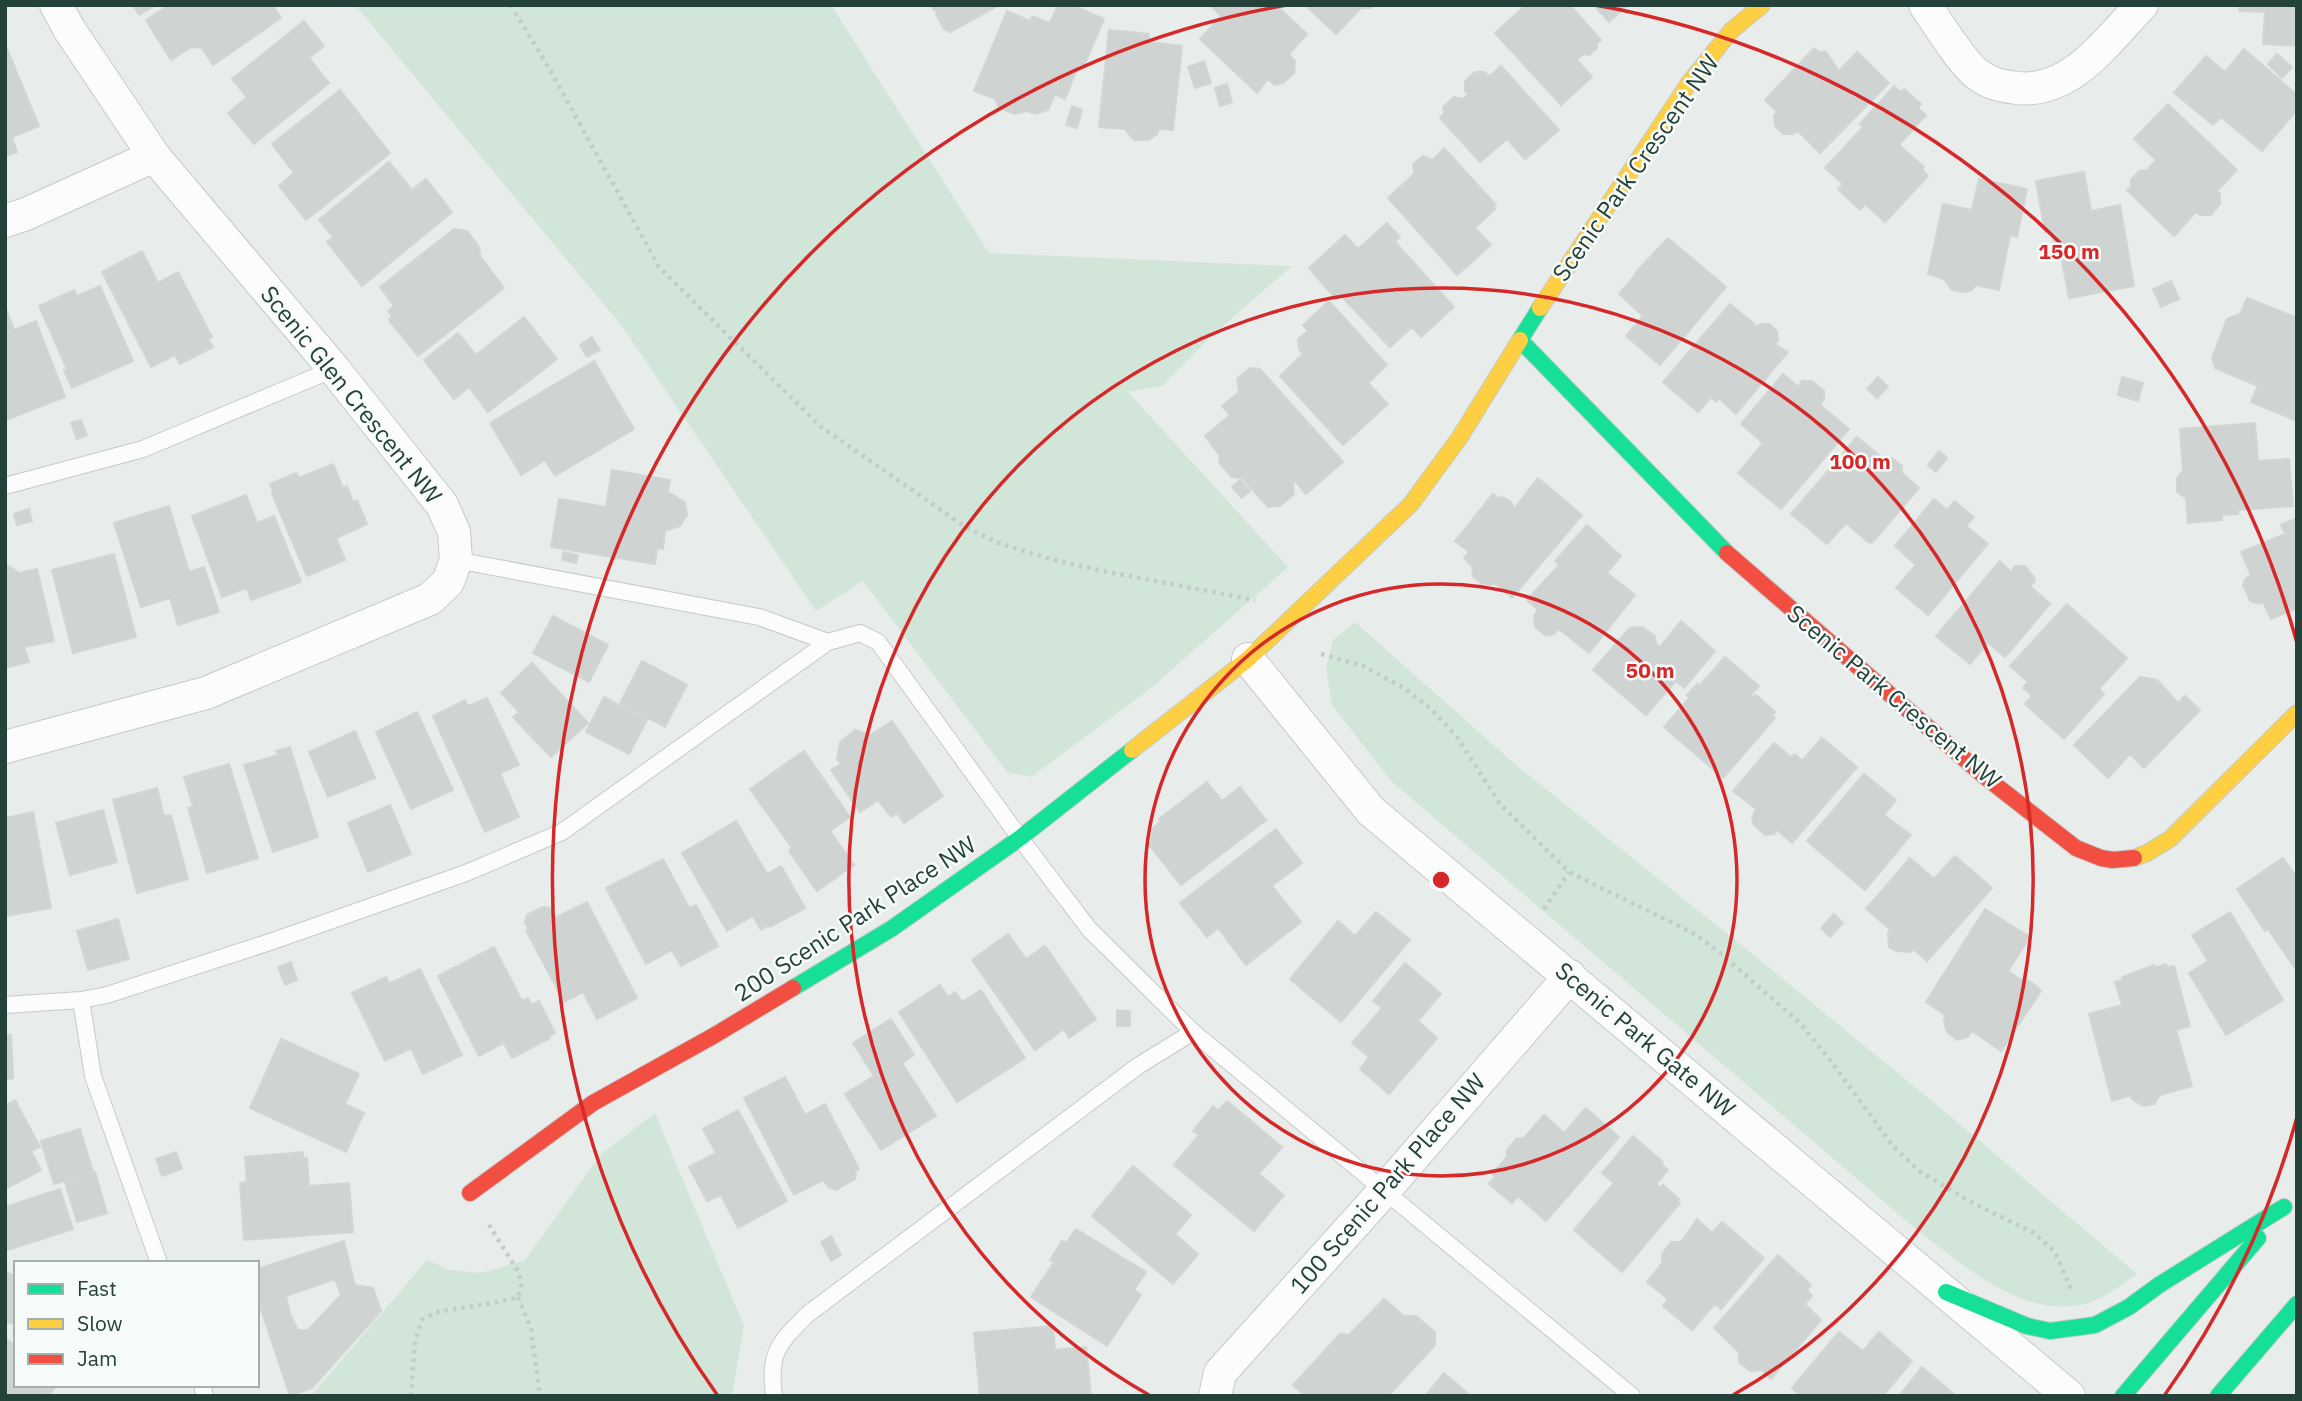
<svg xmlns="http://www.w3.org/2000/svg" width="2302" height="1401" viewBox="0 0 2302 1401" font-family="'IBM Plex Sans',sans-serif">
  <rect width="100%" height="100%" fill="#e8edeb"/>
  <path fill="#d1e6d8" d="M355,5H831L989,253L1292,266L1216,332L1162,386L1128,392L1288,567L1150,689L1031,777L1007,772L863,581L816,611L621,325Z
    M1355,622L1516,765L1750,952L1949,1115L2137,1274C2124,1283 2110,1294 2096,1300C2029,1328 1960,1262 1911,1225L1391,781L1332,705L1326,669L1333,640Z
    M655,1113L744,1326L732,1396H311L427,1260L450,1270L481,1273L525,1260L601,1154Z"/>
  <path fill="#cfd4d2" stroke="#d1d6d4" stroke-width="2" fill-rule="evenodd" d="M133,5H156L139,15Z
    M169,5H273L281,18L213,65L202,48L191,47L171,60L146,20Z
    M931,5H999L950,32L944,29L936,14L938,11L934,10Z
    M1058,5H1072L1104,19L1084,66L1079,64L1065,99L1055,94L1048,110L1035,114L1027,111L1015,114L999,108L995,99L974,91L1007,11L1030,21L1032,16L1050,23Z
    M1210,5H1276L1307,34L1289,54L1295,61L1294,73L1283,83L1275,85L1268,79L1257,93L1200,39L1221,16Z
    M1305,5H1374L1371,8H1361L1336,34Z
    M1526,5H1570L1601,40L1597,43V48L1589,55L1583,54L1577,60L1592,77L1561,105L1495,33Z
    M1594,5H1628L1609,22Z
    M2240,5H2297V46L2263,44L2265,12L2239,11Z
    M304,21L324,46L309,58L329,83L254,144L228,113L247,97L232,79Z
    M1109,30L1149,34L1148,42L1182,46L1173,130L1159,129L1157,134L1148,140H1134L1125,129L1099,127Z
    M5,44L39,126L12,137L17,152L5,156Z
    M1814,48L1819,52H1826L1839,71L1857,52L1889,83L1820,153L1798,131L1793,134H1783L1775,126L1774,115L1777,112L1765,100Z
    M2244,49L2297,95V110L2262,151L2221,117L2213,125L2174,93L2206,56L2225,72Z
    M2277,54L2292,67L2282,78L2268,64Z
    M1204,61L1211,83L1195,88L1188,67Z
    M1501,66L1559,130L1525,159L1507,139L1480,162L1440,118L1444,113L1443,107L1451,100L1454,97L1463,99L1468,94L1465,91V81L1475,72H1484L1490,76Z
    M1227,84L1232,102L1220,106L1215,88Z
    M1894,86L1901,92L1904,89L1921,104L1918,108L1926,115L1899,145L1924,167L1922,170L1928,176L1885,222L1865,204L1860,210L1838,189L1843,184L1825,168L1863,127L1860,124Z
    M340,90L390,153L306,220L279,186L294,173L272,144Z
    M2168,104L2237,170L2217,191L2220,194V204L2211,215H2200L2196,212L2174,236L2127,190L2131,187V180L2139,171L2147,170L2156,160L2134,139Z
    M1072,106L1082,110L1077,128L1066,125Z
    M1444,148L1496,205L1493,207L1495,209L1475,228L1491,245L1457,275L1388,198L1414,174L1413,164L1423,156L1433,160Z
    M389,162L412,190L426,179L452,212L362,286L327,242L333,237L319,220Z
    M2084,172L2091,211L2120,205L2134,286L2069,298L2059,244L2054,245L2052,231L2045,232L2036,181Z
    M1979,179L2027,189L2017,237L2010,235L1999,290L1976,285L1972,290L1965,292L1952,290L1944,279L1928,274L1943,204L1972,210Z
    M1387,223L1400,237L1395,242L1454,307L1421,337L1412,327L1390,347L1340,295L1336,299L1309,268L1345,235L1358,249Z
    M454,229L467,231L479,247L480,256L504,288L418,356L389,320L392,317L388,311L394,306L380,287Z
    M1668,238L1726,287L1660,365L1626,336L1643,316L1619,294L1636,274L1635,273Z
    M142,251L158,283L178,272L212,337L208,339L213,347L180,364L175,355L151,367L102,272Z
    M2171,281L2179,299L2161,307L2153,289Z
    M100,286L133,361L72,388L64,370L67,369L39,306L74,290L77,296Z
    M2247,298L2297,318V421L2251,402L2258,386L2215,368L2212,358L2227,319L2240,314Z
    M1329,301L1387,365L1368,383L1388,404L1343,445L1280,376L1303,354L1299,349L1298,339L1308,331L1303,325Z
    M1730,304L1758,327L1760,324H1769L1777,331L1778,341L1775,344L1788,352L1736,414L1719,398L1716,402L1711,397L1698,412L1663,382Z
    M5,306L14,330L36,321L65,397L6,420Z
    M524,317L557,359L488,412L469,387L454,399L424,360L458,333L476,355Z
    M592,337L600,350L587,357L580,345Z
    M594,361L634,429L555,476L545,460L521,475L490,423Z
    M1250,368L1260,369L1343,462L1306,494L1295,481L1293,483L1294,494L1280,506L1268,507L1242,478L1232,477L1219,463L1220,456L1205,436L1230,415L1222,406L1239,392L1237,379Z
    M1783,374L1798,387L1802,381H1812L1824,391V400L1820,405L1849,429L1781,509L1738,473L1763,443L1741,424Z
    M1878,377L1888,387L1877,398L1867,389Z
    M2122,377L2143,383L2138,401L2118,395Z
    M81,420L87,435L77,439L71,423Z
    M2255,423L2258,461L2289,459L2293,506L2238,510V514L2222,515V520L2188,523L2186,498L2177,492V478L2183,471L2180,429Z
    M1857,437L1884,459L1892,458L1902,466V473L1919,488L1872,543L1868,542L1846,523L1827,544L1791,514Z
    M1939,451L1947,458L1936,472L1928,465Z
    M333,464L343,488L347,486L353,502L357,500L367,524L336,538L345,560L307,576L272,494L274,493L270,484L296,473L299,478Z
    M612,470L670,480L668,492L685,502L687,515L680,526L665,531L663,549L657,548L655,564L551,547L559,499L606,507Z
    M1538,478L1582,515L1512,598L1494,583L1492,585L1481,583L1473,577L1472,566L1464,558L1469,552L1455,541L1493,494L1498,498L1503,497L1511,502L1514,509Z
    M1240,480L1250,491L1242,498L1232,487Z
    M246,495L257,523L274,516L301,582L251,600L247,588L222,597L192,516Z
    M1934,499L1947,510L1955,501L1959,505L1974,517L1966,526L1988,544L1928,615L1896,588L1916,565L1895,546Z
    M169,506L189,572L204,567L219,612L178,625L170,598L141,607L114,523Z
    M29,509L32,521L17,525L14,514Z
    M2297,518V608L2271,619L2263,602L2258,604L2250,601L2243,585L2245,579L2251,575L2241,552L2285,534L2281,525Z
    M1587,525L1621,556L1607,573L1635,595L1589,653L1559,629L1554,634L1546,636L1535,627L1534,616L1538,610L1527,600L1559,565L1555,561Z
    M563,552L578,555L576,563L562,560Z
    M114,554L136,637L73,653L52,570Z
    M2000,561L2011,572L2015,566H2025L2034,577L2035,581L2030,586L2050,604L2005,657L1988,643L1970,664L1936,636Z
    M5,566H9L19,573L37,569L54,641L24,647L29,662L5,668Z
    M2067,604L2127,658L2099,689L2104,694L2064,739L2025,704L2032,696L2023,688L2028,682L2010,666Z
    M553,616L608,645L589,682L533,653Z
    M1681,621L1715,651L1684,688L1676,681L1646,715L1593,670L1630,628L1642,627L1655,636L1656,644L1660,647Z
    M1725,657L1759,686L1751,695L1754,697L1756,695L1775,712L1772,716L1775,718L1723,778L1664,727L1689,698L1687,695L1697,684L1700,685Z
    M642,661L687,685L665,727L620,703Z
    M532,663L588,723L551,757L513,717L519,712L501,693Z
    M2140,677L2157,680L2178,703L2185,696L2200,710L2144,768L2130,754L2108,778L2074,745Z
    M604,697L647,720L629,754L586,732Z
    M487,698L519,765L500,773L519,817L485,832L433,716L465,700L468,706Z
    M417,712L453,790L411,809L376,732Z
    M892,721L943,796L904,823L897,813L891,817L878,800L860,812L831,770L841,764L837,759L840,742L855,730L870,735Z
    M355,731L375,778L328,797L309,752Z
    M1822,738L1857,767L1792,843L1777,830L1774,834L1765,835L1754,825L1752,818L1756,809L1733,791L1774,743L1791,757L1795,754L1802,761Z
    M290,747L318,837L273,852L244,765L278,755L276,751Z
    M804,751L850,817L830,831L854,865L817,891L789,851L792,848L750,789Z
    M229,764L258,858L207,873L188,808L193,807L184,777Z
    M1864,774L1896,800L1884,815L1911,835L1865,890L1807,841Z
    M1207,782L1222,801L1240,787L1266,820L1181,885L1150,846L1153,828L1161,821L1159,819Z
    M157,788L164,816L171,815L188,879L137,893L113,800Z
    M390,805L411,854L368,872L348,823Z
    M103,810L117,862L70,875L56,823Z
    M33,812L51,908L5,916V818Z
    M736,821L767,874L781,866L805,908L770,927L769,925L761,930L753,916L727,931L682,853Z
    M1276,829L1302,863L1272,886L1301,922L1246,965L1218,928L1207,937L1180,903Z
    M1955,856L1992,888L1927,961L1913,949L1911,952L1896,951L1889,947L1888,933L1890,929L1866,909L1910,858L1934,879Z
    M2283,858L2297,878V971L2268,929L2265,931L2237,889Z
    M663,859L689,908L696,905L718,946L681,966L672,950L646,964L606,888Z
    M587,902L637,998L597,1019L583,992L564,1002L526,930L529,929L525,923L527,915L543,907L550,908L555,918Z
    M1985,909L2030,937L2008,971L2022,980L2025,979L2035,985L2041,991L2001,1051L1972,1031L1968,1037L1957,1040L1947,1032L1944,1022L1945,1015L1926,1002Z
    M1376,912L1410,940L1341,1022L1290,979L1338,921L1355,936Z
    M2230,912L2283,1000L2226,1035L2189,973L2208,961L2192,935Z
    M1834,914L1843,923L1830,937L1821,928Z
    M118,919L129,959L88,970L77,931Z
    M1008,934L1026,959L1045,946L1096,1019L1069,1038L1064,1029L1035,1050L972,960Z
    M494,947L522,1001L528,998L532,1005L539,1001L555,1033L549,1036L550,1038L512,1058L502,1040L500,1042L501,1044L479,1056L438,976Z
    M291,962L297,980L285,985L278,967Z
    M1405,963L1441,994L1418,1021L1437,1038L1389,1094L1360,1069L1369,1057L1352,1043L1382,1008L1373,1001Z
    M2166,964L2167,968L2174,966L2190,1026L2176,1030L2192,1086L2160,1095L2154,1104L2143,1106L2132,1099L2131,1095L2112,1101L2089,1014L2122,1005L2115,982L2123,980L2122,977L2154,965L2155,968Z
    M420,969L462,1055L423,1074L411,1048L385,1061L352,993L386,977L389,984Z
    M940,985L948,997L955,992L962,1002L981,990L1025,1058L957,1102L899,1012Z
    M1117,1010L1130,1011V1026H1117Z
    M891,1019L914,1055L902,1063L936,1116L881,1150L845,1094L874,1076L853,1043Z
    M5,1035H11L13,1078L5,1079Z
    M281,1039L359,1074L345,1104L364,1113L346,1152L250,1108Z
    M785,1077L805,1115L825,1104L859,1169L856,1171L855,1179L836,1190L828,1187L823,1180L794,1195L744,1098Z
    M15,1100L40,1147L31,1151L41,1170L5,1189V1105Z
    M1227,1101L1282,1147L1259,1174L1284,1195L1254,1231L1174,1165L1199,1135L1193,1131L1213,1106L1218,1111Z
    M1586,1108L1619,1137L1546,1221L1518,1196L1512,1203L1489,1184L1495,1177L1492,1174L1507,1157V1150L1516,1139L1524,1138L1544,1115L1564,1133Z
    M738,1110L787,1201L738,1228L721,1195L707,1201L689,1167L716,1153L703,1129Z
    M80,1129L93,1172L54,1184L41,1141Z
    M1633,1136L1663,1162L1661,1164L1668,1170L1656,1184L1660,1188L1663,1185L1679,1199L1677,1200L1680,1203L1622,1272L1574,1230L1614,1183L1602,1173Z
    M176,1152L182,1169L162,1176L156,1159Z
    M303,1152V1158H307L309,1186L349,1183L353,1232L244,1240L240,1183L247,1182L245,1157Z
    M1133,1166L1191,1215L1175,1234L1198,1254L1173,1284L1092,1216Z
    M95,1172L107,1213L77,1222L65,1182Z
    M60,1189L73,1229L5,1251V1207Z
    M1697,1219L1712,1233L1722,1222L1764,1258L1721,1309L1715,1304L1692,1330L1663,1306L1668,1299L1647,1282L1662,1263V1254L1671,1242H1681Z
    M1076,1229L1146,1272L1134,1290L1141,1295L1107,1346L1031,1297L1054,1262L1050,1260L1060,1244L1062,1241L1066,1243Z
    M831,1236L841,1255L831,1261L821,1242Z
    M344,1241L355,1285L373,1288L381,1311L312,1388L290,1396L257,1297V1269ZM335,1279L341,1295L308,1330H298L290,1314L286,1296Z
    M1778,1255L1811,1285L1807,1290L1812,1296L1805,1304L1821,1320L1771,1379L1762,1370L1750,1371L1739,1362V1352L1714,1328Z
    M5,1272L16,1276V1325L5,1321Z
    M1384,1299L1404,1316H1416L1435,1332V1345L1388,1396H1305L1293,1385L1340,1334L1349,1335Z
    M1053,1326L1055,1350L1086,1347L1091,1396H980L974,1333Z
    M1839,1332L1863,1351L1879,1332L1912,1361L1883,1396L1877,1393L1875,1396H1800L1792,1388Z
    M5,1338L16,1346V1385H57L50,1394L5,1396Z
    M1922,1367L1956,1396H1899Z
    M1444,1373L1446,1375L1471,1396H1425Z"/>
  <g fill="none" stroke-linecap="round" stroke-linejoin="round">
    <g stroke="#c5cac8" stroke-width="18">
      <path id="lane" d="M5,486L143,449L334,369
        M456,560L759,617L828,642
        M81,1000L93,1076L159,1263
        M5,1005L81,1000L107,995L273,941L466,873L562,832L828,642L860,633L878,642L1020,838L1089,929L1193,1032
        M202,1385L205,1396
        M774,1396C768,1352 779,1343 808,1314L1138,1066L1193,1032L1632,1396"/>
    </g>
    <g stroke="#c5cac8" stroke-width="34">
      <path id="street" d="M1925,5C1937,22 1962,63 1977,74C1990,84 2001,86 2017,88C2072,94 2107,40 2142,5
        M5,221L26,214L154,156
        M1248,659L1371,811L2069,1396
        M5,747L206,693L430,599L448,582L456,560L454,532L442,505L334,369L154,156L69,29L56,5
        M1215,1396L1220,1373L1384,1191L1570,976"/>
    </g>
    <g stroke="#c3cbc8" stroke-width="18">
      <path id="fast" d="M1540,308L1520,340L1727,553
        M793,988L891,929L1020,838L1132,750
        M1946,1292L2027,1326L2050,1331L2095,1325L2129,1307L2159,1285L2284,1207
        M2123,1396L2258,1238
        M2218,1396L2297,1304"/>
    </g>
    <g stroke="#c3cbc8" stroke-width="18">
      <path id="slow" d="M1540,308L1689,83L1731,31L1762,5
        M1132,750L1248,659L1411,504L1460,437L1520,340
        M2134,858L2147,853L2170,839L2297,713"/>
    </g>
    <g stroke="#c3cbc8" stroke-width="18">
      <path id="jam" d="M1727,553L1984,776L2076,848L2101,858L2113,860L2134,858
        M470,1193L593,1103L715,1035L793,988"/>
    </g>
    <path stroke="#c3ccca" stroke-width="4.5" stroke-dasharray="3.5 5" stroke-linecap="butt" d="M511,5L550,70L659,267L820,426L964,526L998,543L1050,559L1103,571L1255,600
      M1321,654L1363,666L1404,688L1430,708L1457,737L1500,804L1569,872L1695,934L1720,953L1800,1023L1830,1060L1893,1146L1919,1171L1973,1203L2034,1233L2055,1252L2071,1289
      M1544,909L1569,872
      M518,1297L531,1329L540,1396
      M411,1396L415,1341L422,1320L436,1312L493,1303L518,1297L521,1286L519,1273L489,1225"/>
    <use href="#lane" stroke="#fcfcfc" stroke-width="16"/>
    <use href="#street" stroke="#fcfcfc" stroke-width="32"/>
    <use href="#fast" stroke="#16e098" stroke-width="16"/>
    <use href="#slow" stroke="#ffcf43" stroke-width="16"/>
    <use href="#jam" stroke="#f24e42" stroke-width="16"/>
  </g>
  <g fill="none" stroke="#d62828" stroke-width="3.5">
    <circle cx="1441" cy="880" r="296"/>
    <path d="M1149 1395A592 592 0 1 1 1733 1395"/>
    <path d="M2297 1117A888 888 0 0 1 2164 1396M718 1396A888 888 0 0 1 1287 5M1595 5A888 888 0 0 1 2297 643"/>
  </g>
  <g text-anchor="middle" stroke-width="5" stroke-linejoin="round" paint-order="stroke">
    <g font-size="24" fill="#24423a" stroke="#f7fbf9">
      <text transform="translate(1636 168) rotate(-55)" y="8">Scenic Park Crescent NW</text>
      <text transform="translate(351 395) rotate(51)" y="8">Scenic Glen Crescent NW</text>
      <text transform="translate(1894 697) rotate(40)" y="8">Scenic Park Crescent NW</text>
      <text transform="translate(855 919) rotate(-33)" y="8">200 Scenic Park Place NW</text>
      <text transform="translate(1645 1040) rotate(40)" y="8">Scenic Park Gate NW</text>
      <text transform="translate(1388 1184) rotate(-49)" y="8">100 Scenic Park Place NW</text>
    </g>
  </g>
  <circle cx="1441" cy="880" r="10" fill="#d62828" stroke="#f7fbf9" stroke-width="3.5"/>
  <g font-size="21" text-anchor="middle" font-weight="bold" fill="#d62828" stroke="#f7fbf9" stroke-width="5" stroke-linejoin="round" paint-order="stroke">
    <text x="2069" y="259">150 m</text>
    <text x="1860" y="469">100 m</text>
    <text x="1650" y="678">50 m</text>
  </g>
  <rect width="2302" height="1401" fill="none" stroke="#24423a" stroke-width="14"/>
  <rect x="14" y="1261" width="245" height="126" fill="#f7fbf9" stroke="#a3b1ad" stroke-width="2"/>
  <rect x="28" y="1284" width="35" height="10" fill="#16e098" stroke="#a3b1ad" stroke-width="2"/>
  <text x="77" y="1296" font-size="21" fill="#24423a">Fast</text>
  <rect x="28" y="1319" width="35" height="10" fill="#ffcf43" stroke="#a3b1ad" stroke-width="2"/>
  <text x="77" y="1331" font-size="21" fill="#24423a">Slow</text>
  <rect x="28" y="1354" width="35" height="10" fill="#f24e42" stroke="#a3b1ad" stroke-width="2"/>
  <text x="77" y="1366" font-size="21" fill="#24423a">Jam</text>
</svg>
